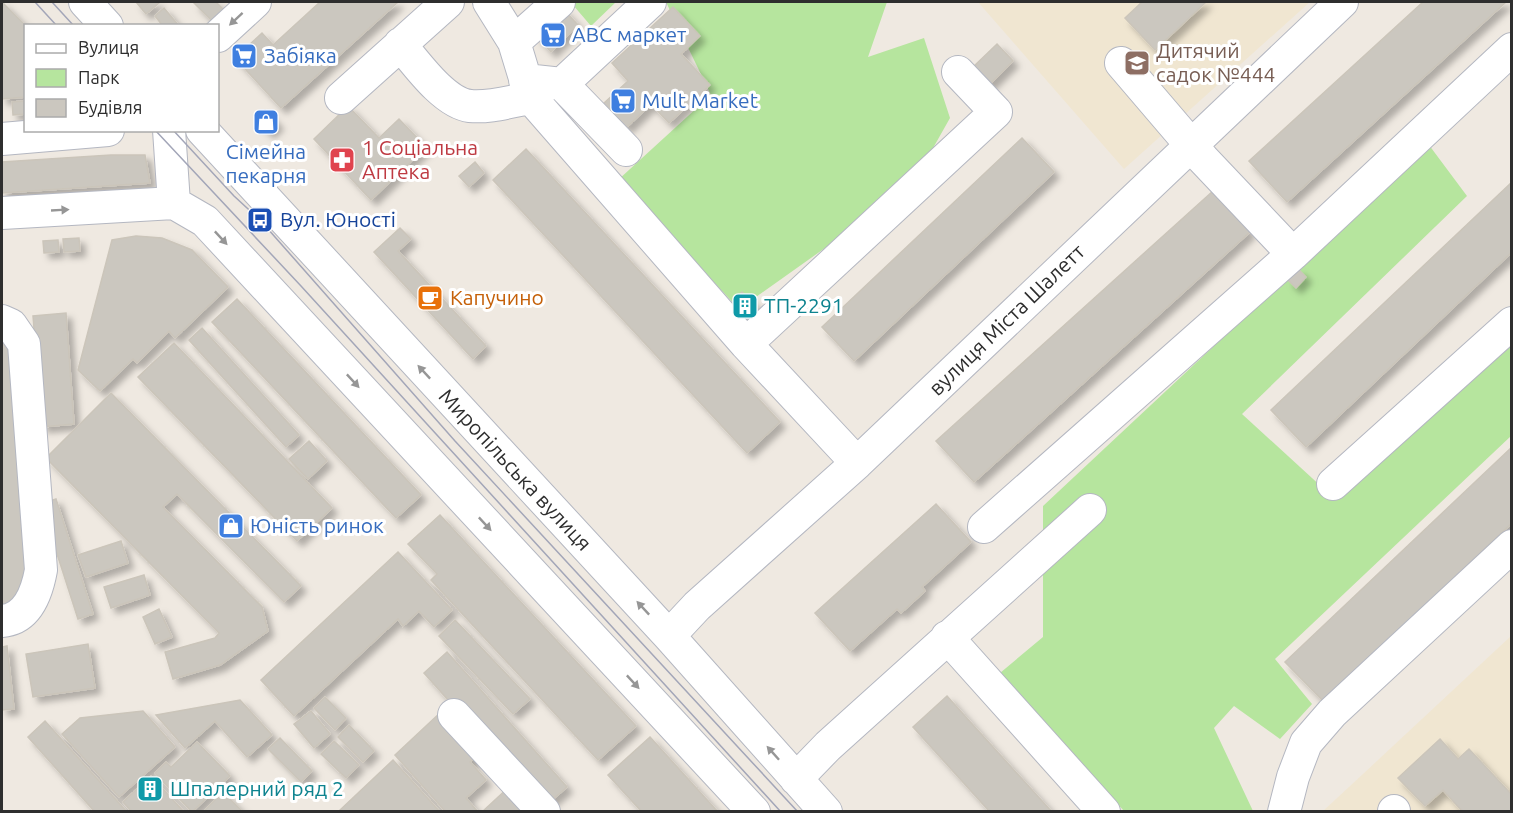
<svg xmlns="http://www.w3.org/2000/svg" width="1513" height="813" viewBox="0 0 1513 813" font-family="Ubuntu,sans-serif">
  <defs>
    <filter id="shadow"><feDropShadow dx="5.5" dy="5.5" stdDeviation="3" flood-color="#0004"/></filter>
  </defs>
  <rect width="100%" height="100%" fill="#efe9e1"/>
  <path fill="#f0e6d1" d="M978,2H1310L1124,169Z
    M1511,636V811L1322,812L1363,774Z"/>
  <path fill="#b6e59e" d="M576,2H616L591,26L573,5Z
    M666,2H887L868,57L924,38L950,118L911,187L739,309L618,180L711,95Z
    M1429,145L1467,196L1242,414L1336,500L1511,343V436L1275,659L1312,704L1280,739L1234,706L1214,728L1253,811H1124L1000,673L1043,637V506Z"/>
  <path fill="#cbc7bf" stroke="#cbc5ba" stroke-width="1.5" filter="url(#shadow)" d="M2,2L26,26V97L2,99Z
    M136,2H158L159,3L146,14Z
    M196,2H216L223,9L212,21L194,3Z
    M320,2H398L281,108L235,58L262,33L273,45Z
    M1142,2H1206L1155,50L1125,18Z
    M1423,2H1506L1287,202L1249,161Z
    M673,7L700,36L681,54L710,85L669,123L651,104L626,128L603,104L628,81L612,63Z
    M164,8L179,26H163L155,16Z
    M563,9L578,25L551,52L535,35Z
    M997,44L1013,61L988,86L971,69Z
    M26,101V114L13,115L12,102Z
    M348,106L379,138L399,119L426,147L371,200L314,139Z
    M265,110L278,124L269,133L255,119Z
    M1022,138L1054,172L854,361L822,327Z
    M526,149L780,422L747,453L493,180Z
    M111,155H145L150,183L2,193V162Z
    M475,162L484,173L469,187L459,176Z
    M1512,182V252L1306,447L1271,410Z
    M1213,191L1250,232L974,482L936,441Z
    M400,228L411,239L398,251L486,346L473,359L374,252Z
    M136,236L162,238L192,250L228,287L175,338L169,331L137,363L133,359L100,391L78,370L112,240Z
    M79,238L80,251L64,252L63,239Z
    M58,240L59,252L44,253L43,241Z
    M1298,269L1306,277L1296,288L1288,280Z
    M742,292L759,309L748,321L731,303Z
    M237,299L421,495L396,518L212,322Z
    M66,313L74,424L42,427L33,316Z
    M202,328L299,435L286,447L189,340Z
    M2,343L12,352L26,581L19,597L2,608Z
    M174,343L332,508L297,541L138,377Z
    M111,393L301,586L284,602L177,494L163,507L262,607L268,631L220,665L173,679L165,652L215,638L219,633L46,458Z
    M309,441L327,461L308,479L289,459Z
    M1512,447V523L1323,701L1285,662Z
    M56,499L93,614L78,619L41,504Z
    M936,504L971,542L922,587L925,591L901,613L897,609L850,651L815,613Z
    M440,515L636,726L598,760L431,580L437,574L408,544Z
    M121,541L128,563L86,577L78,555Z
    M398,552L452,610L434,627L419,611L403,626L398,619L294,716L261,680Z
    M144,575L150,595L111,608L104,587Z
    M159,609L172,637L155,644L143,617Z
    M455,620L530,699L513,714L439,636Z
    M88,644L95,688L33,697L26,654Z
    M7,646L14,709L2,710V647Z
    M447,652L567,787L544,807L424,673Z
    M947,696L973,725L1052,812H990L913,727Z
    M325,697L346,718L335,730L314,708Z
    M240,700L272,735L247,757L215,721L185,748L156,715Z
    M143,711L175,747L119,797L62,734L80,718Z
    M311,711L330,734L314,748L294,724Z
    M442,711L480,753L470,762L486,780L466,798L478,812H446L395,755Z
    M45,721L127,812H95L28,737Z
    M349,725L374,751L363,762L338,737Z
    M650,737L718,812H642L608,775Z
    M280,738L312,771L301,782L268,749Z
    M1440,739L1458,759L1469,749L1512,795V812H1463L1443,790L1425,806L1398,778Z
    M334,741L359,765L346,778L321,754Z
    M197,742L230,776L192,812L155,773L166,762L171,767Z
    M393,760L440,812H338Z
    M151,776L184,812H132L123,802Z
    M510,786L533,812H482Z
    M223,792L243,812H203Z"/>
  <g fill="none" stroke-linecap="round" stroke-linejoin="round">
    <g stroke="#b4b7c1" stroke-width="34">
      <path id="minor" d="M85,2L107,26
        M489,2L514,42L531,98L746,344L857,463
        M218,36L255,2
        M514,42L559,2
        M400,44C416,63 444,103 470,106C490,108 512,101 531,98
        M1121,63L1203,159L1293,254
        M525,80L562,84L650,2
        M562,84L626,150
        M341,98L448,2
        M169,130L174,203
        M202,130L669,636L826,812
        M2,139L108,130
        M174,203L205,221L754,812
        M2,213L174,203
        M2,321L11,325L24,344L41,570C37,592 28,619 2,621
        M746,344L996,112L958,72
        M1333,484L1512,323
        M984,527L1293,254L1512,49
        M669,636L697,606L857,463L1342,2
        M947,637L1104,812
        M454,715L544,812
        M796,779L828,746L1090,510
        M1394,811V812
        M1284,812L1293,777L1306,743L1332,713L1512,546"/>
    </g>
    <use href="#minor" stroke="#fff" stroke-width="32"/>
    <path stroke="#a3a6b8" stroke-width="1.5" d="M35,2L57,26
      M52,2L74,26
      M155,130L301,286L781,812
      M173,130L234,196L260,220L455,441L798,812"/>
  </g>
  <defs><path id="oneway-solid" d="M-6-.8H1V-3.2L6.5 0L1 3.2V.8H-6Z" transform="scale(1.5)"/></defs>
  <g fill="#969696">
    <use href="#oneway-solid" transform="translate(236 19) rotate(137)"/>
    <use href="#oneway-solid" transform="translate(60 210) rotate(-3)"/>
    <use href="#oneway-solid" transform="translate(221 238) rotate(47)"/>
    <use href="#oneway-solid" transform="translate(424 372) rotate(-133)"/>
    <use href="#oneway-solid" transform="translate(353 381) rotate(47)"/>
    <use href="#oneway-solid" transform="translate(485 524) rotate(47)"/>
    <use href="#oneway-solid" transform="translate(643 608) rotate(-133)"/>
    <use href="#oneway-solid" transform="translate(633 682) rotate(47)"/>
    <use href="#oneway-solid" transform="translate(773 753) rotate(-132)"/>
  </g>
  <defs>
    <g id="supermarket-square" transform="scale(1.35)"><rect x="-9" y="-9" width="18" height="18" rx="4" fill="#3f7fe0" stroke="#fff"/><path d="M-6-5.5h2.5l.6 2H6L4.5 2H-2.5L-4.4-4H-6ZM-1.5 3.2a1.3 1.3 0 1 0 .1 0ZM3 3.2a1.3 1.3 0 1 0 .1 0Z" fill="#fff"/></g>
    <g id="school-square" transform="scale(1.35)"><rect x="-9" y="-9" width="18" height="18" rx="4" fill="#8d6e63" stroke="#fff"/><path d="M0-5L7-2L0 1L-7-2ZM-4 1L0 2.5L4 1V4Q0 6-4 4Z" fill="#fff"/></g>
    <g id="shop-square" transform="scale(1.35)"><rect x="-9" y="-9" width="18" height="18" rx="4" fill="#3f7fe0" stroke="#fff"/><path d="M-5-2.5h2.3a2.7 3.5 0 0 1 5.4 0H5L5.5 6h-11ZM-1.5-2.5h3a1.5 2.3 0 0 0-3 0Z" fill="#fff"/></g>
    <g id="pharmacy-square" transform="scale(1.35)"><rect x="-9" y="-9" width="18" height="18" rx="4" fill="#e0444e" stroke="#fff"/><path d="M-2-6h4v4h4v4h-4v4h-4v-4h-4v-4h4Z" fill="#fff"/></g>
    <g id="bus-square" transform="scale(1.35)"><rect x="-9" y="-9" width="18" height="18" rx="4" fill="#1a4fb4" stroke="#fff"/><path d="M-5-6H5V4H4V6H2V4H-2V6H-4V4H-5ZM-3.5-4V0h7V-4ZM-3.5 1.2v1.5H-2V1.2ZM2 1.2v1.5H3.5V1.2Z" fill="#fff"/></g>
    <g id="cafe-square" transform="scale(1.35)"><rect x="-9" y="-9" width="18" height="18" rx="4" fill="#e8710a" stroke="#fff"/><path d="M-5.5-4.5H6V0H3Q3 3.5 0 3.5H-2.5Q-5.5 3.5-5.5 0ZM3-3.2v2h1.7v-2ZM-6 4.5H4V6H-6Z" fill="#fff"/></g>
    <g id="building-square" transform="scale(1.35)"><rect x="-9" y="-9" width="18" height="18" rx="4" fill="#0f9aa8" stroke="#fff"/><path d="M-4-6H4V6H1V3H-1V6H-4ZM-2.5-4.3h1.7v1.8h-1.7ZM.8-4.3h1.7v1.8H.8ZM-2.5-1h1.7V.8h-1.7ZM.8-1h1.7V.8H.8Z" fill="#fff"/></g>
  </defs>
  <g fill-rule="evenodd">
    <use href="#supermarket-square" x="553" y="35"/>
    <use href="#supermarket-square" x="244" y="56"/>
    <use href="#school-square" x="1137" y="63"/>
    <use href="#supermarket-square" x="623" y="101"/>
    <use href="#shop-square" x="266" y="122"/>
    <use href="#pharmacy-square" x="342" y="160"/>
    <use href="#bus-square" x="260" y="220"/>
    <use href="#cafe-square" x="430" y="298"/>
    <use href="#building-square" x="745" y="306"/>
    <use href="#shop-square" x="231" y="526"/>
    <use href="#building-square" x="150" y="789"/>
  </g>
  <g text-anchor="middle" stroke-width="6" stroke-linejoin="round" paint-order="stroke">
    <g font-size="21" fill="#366cbe" stroke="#fff" text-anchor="start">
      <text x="572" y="42">АВС маркет</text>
      <text x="264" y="63">Забіяка</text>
      <text x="642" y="108">Mult Market</text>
      <text x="266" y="159" text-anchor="middle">Сімейна<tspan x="266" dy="24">пекарня</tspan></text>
      <text x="250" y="533">Юність ринок</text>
    </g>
    <g font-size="21" fill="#785e54" stroke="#fff" text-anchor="start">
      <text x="1156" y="58">Дитячий<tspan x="1156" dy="24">садок №444</tspan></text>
    </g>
    <g font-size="21" fill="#be3a42" stroke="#fff" text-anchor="start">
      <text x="362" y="155">1 Соціальна<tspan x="362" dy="24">Аптека</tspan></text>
    </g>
    <g font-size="21" fill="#164399" stroke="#fff" text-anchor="start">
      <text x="280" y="227">Вул. Юності</text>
    </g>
    <g font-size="21" fill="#c56008" stroke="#fff" text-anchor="start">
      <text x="450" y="305">Капучино</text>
    </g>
    <g font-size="21" fill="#0d838f" stroke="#fff" text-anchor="start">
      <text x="764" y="313">ТП-2291</text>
      <text x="170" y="796">Шпалерний ряд 2</text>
    </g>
    <g font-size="21" fill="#2e2e2e" stroke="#fff">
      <text transform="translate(1007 320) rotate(-44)" y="7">вулиця Міста Шалетт</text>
      <text transform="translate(515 470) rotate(47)" y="7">Миропільська вулиця</text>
    </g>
  </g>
  <rect width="1513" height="813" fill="none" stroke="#2e2e2e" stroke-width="6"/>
  <rect x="24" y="24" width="195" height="108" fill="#ffffff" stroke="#ababab" stroke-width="1.5"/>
  <rect x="36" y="44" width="30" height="9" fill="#ffffff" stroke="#ababab" stroke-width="1.5"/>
  <text x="78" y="54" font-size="18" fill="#2e2e2e">Вулиця</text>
  <rect x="36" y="69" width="30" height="18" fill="#b6e59e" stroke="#ababab" stroke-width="1.5"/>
  <text x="78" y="84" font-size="18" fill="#2e2e2e">Парк</text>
  <rect x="36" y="99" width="30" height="18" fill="#cbc7bf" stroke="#ababab" stroke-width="1.5"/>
  <text x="78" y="114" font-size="18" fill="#2e2e2e">Будівля</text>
</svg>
